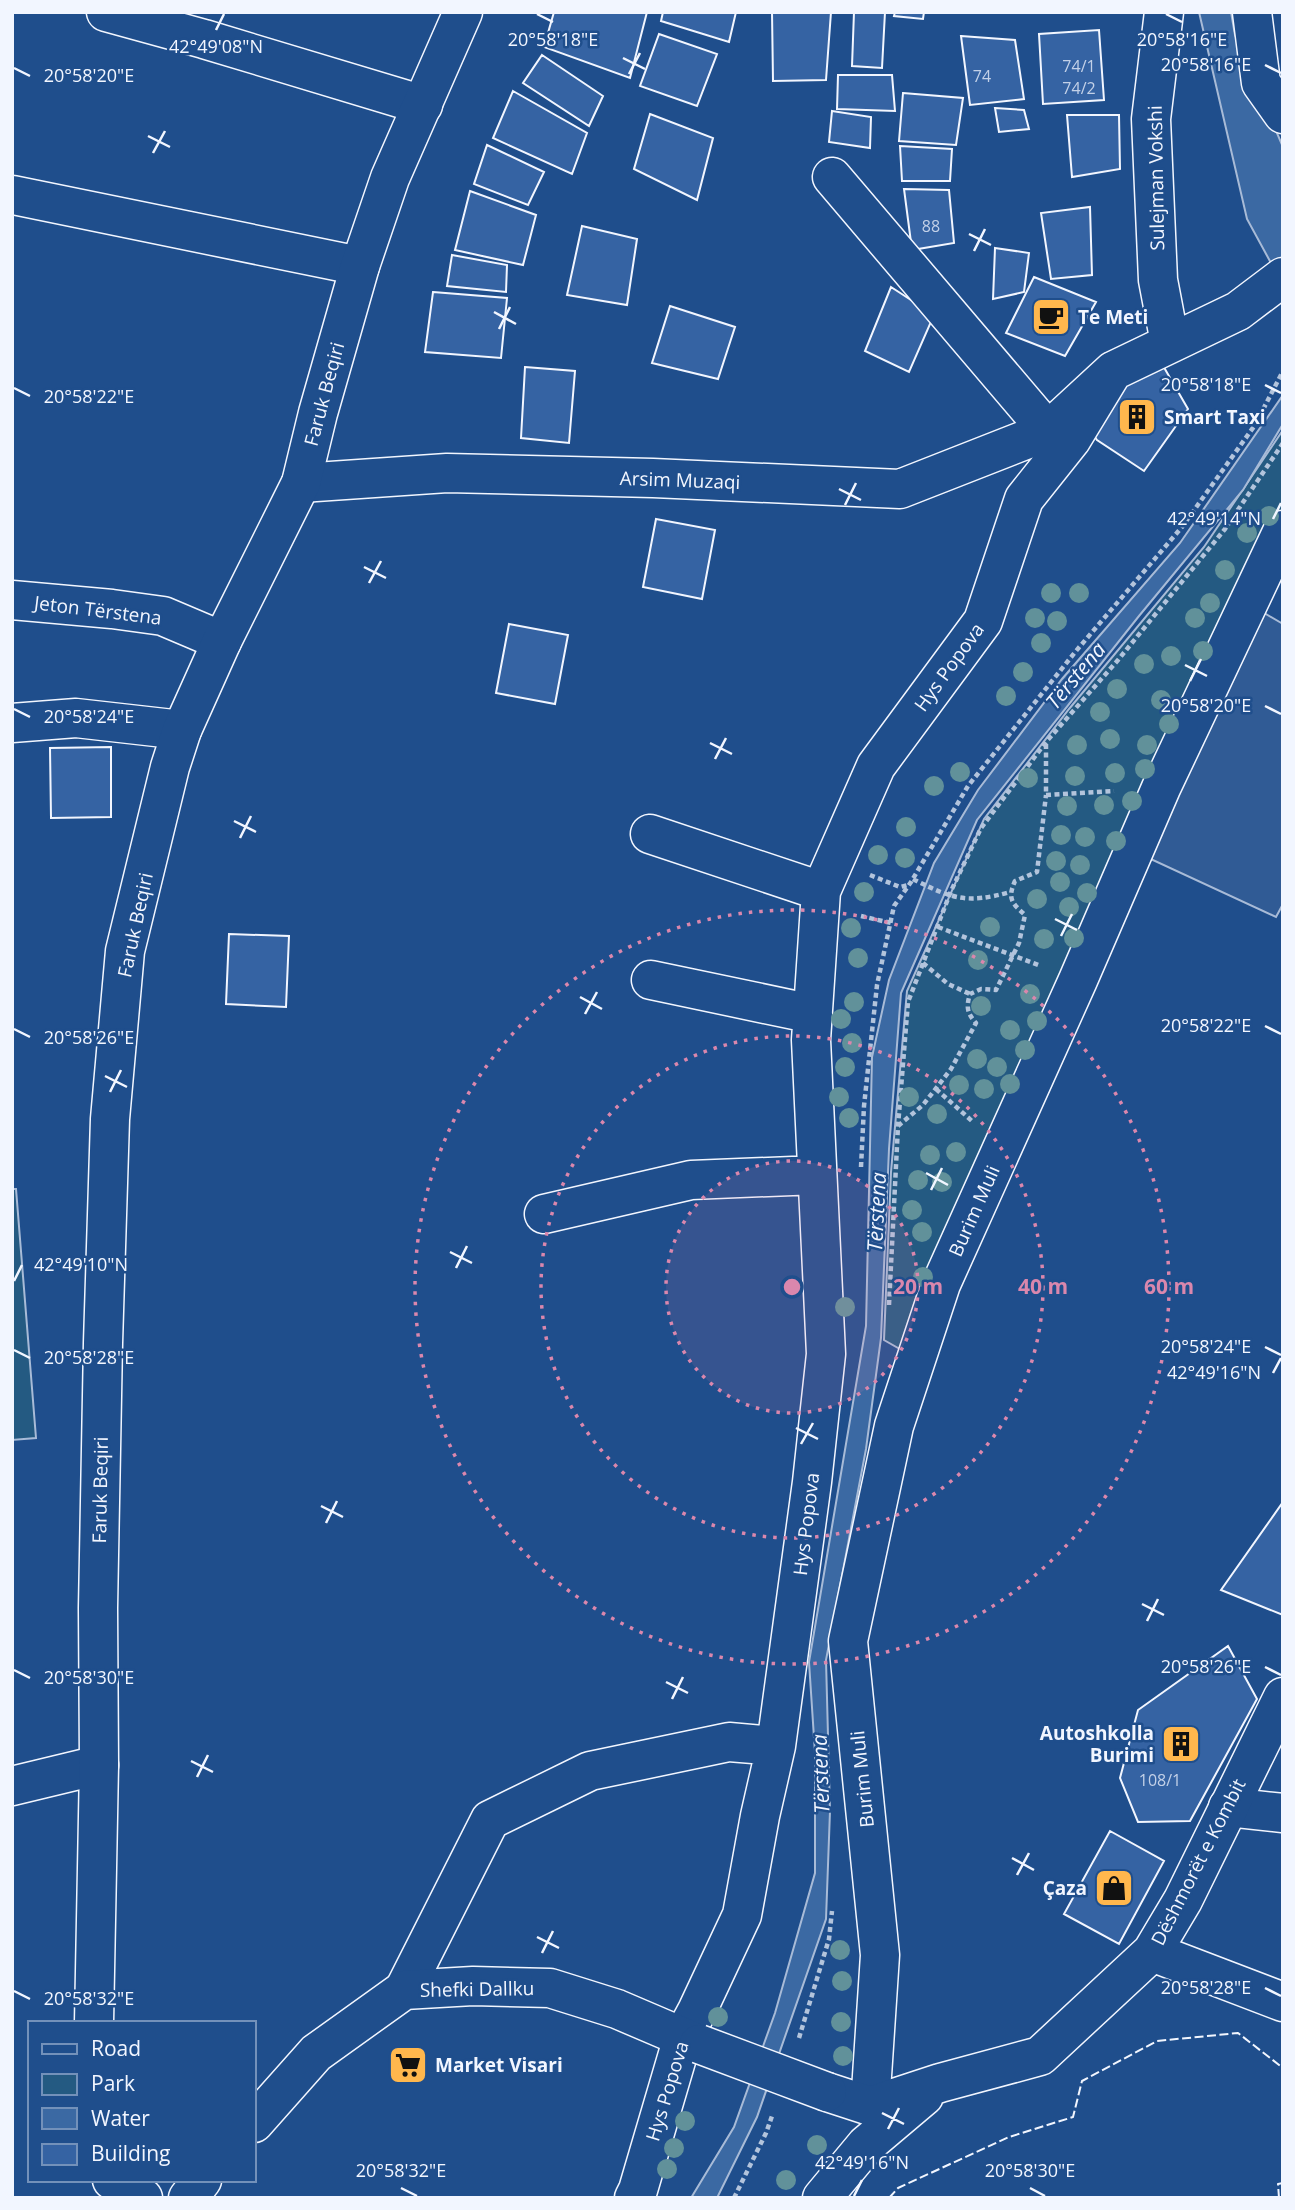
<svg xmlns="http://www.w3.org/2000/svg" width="1295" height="2210" viewBox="0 0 1295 2210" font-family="'Open Sans',sans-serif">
  <rect width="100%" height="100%" fill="#1f4e8c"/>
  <path fill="#245a82" stroke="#a8bbd7" stroke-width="2" d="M1283,430V508L1243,594L914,1357L884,1340L891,1172L907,991L984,819L1069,709L1204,547Z
    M12,1189H16L36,1438L12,1440Z"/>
  <path fill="#305b95" stroke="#a8bbd7" stroke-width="2" d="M1259,610L1283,624V904L1276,917L1142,855Z"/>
  <path fill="#3b69a3" stroke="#a8bbd7" stroke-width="2" d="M1199,12H1231L1235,35L1283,147V285L1247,219Z
    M1283,395V424L1243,490L1139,616L977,820L901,993L889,1149L881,1338L866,1449L826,1660L830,1811L826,1919L757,2117L717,2198H691L734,2127L775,2013L815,1873V1753L809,1662L866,1326L872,1057L889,980L934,863L978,790L1062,679L1180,543Z"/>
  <path fill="#3563a3" stroke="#f2f6ff" stroke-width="2" d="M554,12H647L630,78L544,47Z
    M663,12H736L729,42L661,21Z
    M772,12H831L826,80L773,81Z
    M854,12H885L882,68L852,66Z
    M895,12H924L923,19L894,16Z
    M1099,30L1104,100L1043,104L1039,34Z
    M659,34L717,54L697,106L640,86Z
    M961,36L1015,40L1024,99L970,105Z
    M542,55L603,96L589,126L523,83Z
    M838,75H892L895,111L837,109Z
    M513,91L587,133L572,174L493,138Z
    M903,93L963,98L956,145L899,141Z
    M995,108L1024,110L1029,129L999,132Z
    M832,111L871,117L870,148L829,142Z
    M650,114L713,138L697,200L634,169Z
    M1067,115H1119L1120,169L1072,177Z
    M487,145L544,172L528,205L474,184Z
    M900,146L952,149L950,181H902Z
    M904,189L949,190L954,243L912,250Z
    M470,191L536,215L523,265L455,250Z
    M1090,207L1092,275L1051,279L1041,213Z
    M582,226L637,239L627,305L567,295Z
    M995,248L1029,253L1024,292L993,299Z
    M452,255L507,265L506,292L447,286Z
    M1034,277L1096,302L1065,356L1006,333Z
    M891,287L934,315L909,372L865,351Z
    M433,292L507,298L501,358L425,352Z
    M670,306L735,327L718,379L652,363Z
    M1158,357L1188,409L1144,471L1097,440L1087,426L1119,376Z
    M525,367L575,371L569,443L521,438Z
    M656,519L715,530L702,599L643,587Z
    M509,624L568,635L555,704L496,693Z
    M111,747V817L51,818L50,748Z
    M229,934L289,936L286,1007L226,1004Z
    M1283,1502V1615L1221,1590Z
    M1228,1646L1257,1699L1190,1821L1138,1822L1120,1778L1138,1710Z
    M1110,1831L1164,1861L1119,1944L1064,1914Z"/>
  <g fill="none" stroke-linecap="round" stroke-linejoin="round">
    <g stroke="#f2f6ff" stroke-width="41">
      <path id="minor" d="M106,12L204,39L423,105
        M1164,12L1151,119L1158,280L1170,343
        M1252,12L1261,83L1283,114
        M832,177L1048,431
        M13,195L360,266
        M301,483L447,473L653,478L900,489L1048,431L1113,371L1238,311L1283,277
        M12,600L112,609L163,616L222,641
        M12,723L76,718L182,730
        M650,834L821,891
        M651,980L813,1014
        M544,1214L691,1180L817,1175
        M12,1786L99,1765
        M1228,1807L1283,1813
        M404,1990L490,1820L590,1771L729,1742L776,1746
        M870,2106L880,1955L848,1641L894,1426L941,1284L1078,980L1161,788L1283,530
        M634,2198L638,2190L683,2037L697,2011L742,1915L760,1816L776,1746L812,1482L826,1354L811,1040L821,891L876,766L983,621L1024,499L1071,440L1113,371"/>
    </g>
    <g stroke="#f2f6ff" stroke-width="41">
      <path id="tertiary" d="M1152,1952L1283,2002
        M94,2023L99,1765L98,1608L103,1343L110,1119L125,951L170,767L182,730L222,641L301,483L318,413L360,266L390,178L463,12
        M827,2092L870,2106L940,2083L1040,2056L1152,1952L1183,1900L1283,1697
        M254,2123L316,2053L404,1990L473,1986L550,1988L617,2009L699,2044
        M112,2180L143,2198
        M188,2198L202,2180
        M822,2198L866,2145L924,2096"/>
    </g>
    <path stroke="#b3c4dc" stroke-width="4.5" stroke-dasharray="5 3.5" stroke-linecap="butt" d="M1046,744V795L1114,791
      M870,875L900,887L908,885
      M913,879C952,899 967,904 1010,892
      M861,916L891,923
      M938,927L1041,966
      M923,963L948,984L970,994
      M936,1089L972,1121
      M898,1126L923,1105L951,1069L976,1023C967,1013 966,1007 970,994L981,989L996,990L1019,943L1025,915C1012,903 1007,899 1015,881L1037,872L1046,795
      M861,1167L864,1106L877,985L894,906L911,882L968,786L1076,651L1182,527L1255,425L1283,371
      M889,1305L898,1126L908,1002L951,891L981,828L1046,742L1118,660L1225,529L1283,443
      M799,2038L829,1939L832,1911
      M734,2198L766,2133L772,2116"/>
    <use href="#minor" stroke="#1f4e8c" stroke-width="38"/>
    <use href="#tertiary" stroke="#1f4e8c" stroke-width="38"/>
    <g stroke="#f2f6ff" stroke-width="41" stroke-linecap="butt">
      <path id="tertiary-bridge" d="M699,2044L827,2092"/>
    </g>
    <use href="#tertiary-bridge" stroke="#1f4e8c" stroke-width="38"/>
    <path stroke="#f2f6ff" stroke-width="2" stroke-dasharray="9 3.5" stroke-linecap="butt" d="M889,2198L898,2188L1009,2137L1073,2117L1082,2081L1157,2041L1238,2033L1283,2068
      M1279,2198L1278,2184L1283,2183"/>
  </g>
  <g fill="#61919a">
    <circle cx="1269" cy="516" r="10"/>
    <circle cx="1247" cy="533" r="10"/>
    <circle cx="1225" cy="570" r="10"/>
    <circle cx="1051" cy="593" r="10"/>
    <circle cx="1079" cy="593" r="10"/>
    <circle cx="1210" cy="603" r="10"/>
    <circle cx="1035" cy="618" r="10"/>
    <circle cx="1195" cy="618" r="10"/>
    <circle cx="1057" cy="621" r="10"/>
    <circle cx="1041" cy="643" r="10"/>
    <circle cx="1203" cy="651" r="10"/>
    <circle cx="1171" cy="656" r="10"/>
    <circle cx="1144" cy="664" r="10"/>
    <circle cx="1023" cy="672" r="10"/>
    <circle cx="1117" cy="689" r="10"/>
    <circle cx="1006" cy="696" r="10"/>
    <circle cx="1161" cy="700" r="10"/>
    <circle cx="1100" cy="712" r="10"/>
    <circle cx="1169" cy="724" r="10"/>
    <circle cx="1110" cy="739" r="10"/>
    <circle cx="1077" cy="745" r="10"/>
    <circle cx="1147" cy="745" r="10"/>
    <circle cx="1145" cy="769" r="10"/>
    <circle cx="960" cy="772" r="10"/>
    <circle cx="1115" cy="773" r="10"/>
    <circle cx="1075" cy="776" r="10"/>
    <circle cx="1028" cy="778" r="10"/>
    <circle cx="934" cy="786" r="10"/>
    <circle cx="1132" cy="801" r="10"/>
    <circle cx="1104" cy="805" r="10"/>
    <circle cx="1067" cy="806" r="10"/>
    <circle cx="906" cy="827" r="10"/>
    <circle cx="1061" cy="835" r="10"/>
    <circle cx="1085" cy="837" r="10"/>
    <circle cx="1116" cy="841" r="10"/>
    <circle cx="878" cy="855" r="10"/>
    <circle cx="905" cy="858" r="10"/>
    <circle cx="1056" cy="861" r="10"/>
    <circle cx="1080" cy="865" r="10"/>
    <circle cx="1060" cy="882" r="10"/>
    <circle cx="864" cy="892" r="10"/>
    <circle cx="1087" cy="893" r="10"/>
    <circle cx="1037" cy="899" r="10"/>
    <circle cx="1069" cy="907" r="10"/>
    <circle cx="990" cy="927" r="10"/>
    <circle cx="851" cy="928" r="10"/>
    <circle cx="1074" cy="938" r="10"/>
    <circle cx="1044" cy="939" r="10"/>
    <circle cx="858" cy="958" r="10"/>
    <circle cx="978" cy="960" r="10"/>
    <circle cx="1030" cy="994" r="10"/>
    <circle cx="854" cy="1002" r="10"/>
    <circle cx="981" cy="1006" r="10"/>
    <circle cx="841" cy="1019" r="10"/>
    <circle cx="1037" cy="1021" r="10"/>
    <circle cx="1010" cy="1030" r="10"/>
    <circle cx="852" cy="1043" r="10"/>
    <circle cx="1025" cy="1050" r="10"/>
    <circle cx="977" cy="1059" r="10"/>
    <circle cx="845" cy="1067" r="10"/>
    <circle cx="997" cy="1067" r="10"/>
    <circle cx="1010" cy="1084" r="10"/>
    <circle cx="959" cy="1085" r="10"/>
    <circle cx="984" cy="1089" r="10"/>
    <circle cx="839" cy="1097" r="10"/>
    <circle cx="909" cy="1097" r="10"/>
    <circle cx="937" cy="1114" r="10"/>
    <circle cx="849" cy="1118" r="10"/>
    <circle cx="956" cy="1152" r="10"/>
    <circle cx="930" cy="1155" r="10"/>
    <circle cx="918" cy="1180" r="10"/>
    <circle cx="942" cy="1182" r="10"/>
    <circle cx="912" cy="1210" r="10"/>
    <circle cx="922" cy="1232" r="10"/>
    <circle cx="923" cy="1277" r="10"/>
    <circle cx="845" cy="1307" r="10"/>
    <circle cx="840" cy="1950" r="10"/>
    <circle cx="842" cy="1981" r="10"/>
    <circle cx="718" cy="2017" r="10"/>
    <circle cx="841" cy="2022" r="10"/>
    <circle cx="843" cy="2056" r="10"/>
    <circle cx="685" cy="2121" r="10"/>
    <circle cx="817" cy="2145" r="10"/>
    <circle cx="674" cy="2148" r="10"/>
    <circle cx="667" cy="2169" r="10"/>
    <circle cx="786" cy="2180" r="10"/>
  </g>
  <path fill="none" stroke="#f2f6ff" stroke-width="2.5" d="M537,14L553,22M1166,14L1182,22M216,30L224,14M623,58L645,69M1265,65L1281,73M14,68L30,76M629,74L640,53M148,136L170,147M153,153L165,131M969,234L991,245M974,251L985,229M494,312L516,324M499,329L510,307M1265,385L1281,393M14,388L30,396M839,489L861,500M845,505L856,483M1273,519L1281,503M364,567L386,578M369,583L381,561M1185,665L1207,676M1190,681L1201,659M1265,706L1281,714M14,709L30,717M710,743L732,754M715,759L726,738M234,821L256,832M240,838L251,816M1055,919L1077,930M1061,936L1072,914M580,997L602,1009M585,1014L597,992M1265,1026L1281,1034M14,1029L30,1037M105,1076L127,1087M110,1092L121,1070M926,1173L948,1185M931,1190L942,1168M450,1252L472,1263M456,1268L467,1246M14,1281L22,1265M1265,1347L1281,1355M14,1350L30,1358M1273,1373L1281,1358M796,1428L818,1439M801,1444L813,1423M321,1506L343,1517M326,1523L337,1501M1142,1604L1164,1615M1147,1621L1158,1599M1265,1667L1281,1675M14,1670L30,1678M666,1682L688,1693M672,1699L683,1677M191,1761L213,1772M197,1777L208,1755M1012,1858L1034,1870M1017,1875L1029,1853M537,1937L559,1948M542,1953L553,1931M1265,1988L1281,1996M14,1991L30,1999M882,2113L904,2124M888,2129L899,2108M401,2188L417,2196M1030,2188L1045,2196M854,2196L862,2180"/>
  <circle cx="792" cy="1287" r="126" fill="#da87ad" fill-opacity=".12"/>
  <g fill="none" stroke="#da87ad" stroke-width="3.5" stroke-dasharray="3.5 7">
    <circle cx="792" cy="1287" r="126"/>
    <circle cx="792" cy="1287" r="251"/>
    <circle cx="792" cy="1287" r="377"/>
  </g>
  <defs>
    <g id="cafe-square" transform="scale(2.0125)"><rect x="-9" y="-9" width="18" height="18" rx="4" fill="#ffb74d" stroke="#1f4e8c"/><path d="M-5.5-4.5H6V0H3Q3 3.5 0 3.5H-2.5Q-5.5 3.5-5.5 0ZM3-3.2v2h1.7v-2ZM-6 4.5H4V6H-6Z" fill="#111"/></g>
    <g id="building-square" transform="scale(2.0125)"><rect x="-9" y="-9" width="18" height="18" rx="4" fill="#ffb74d" stroke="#1f4e8c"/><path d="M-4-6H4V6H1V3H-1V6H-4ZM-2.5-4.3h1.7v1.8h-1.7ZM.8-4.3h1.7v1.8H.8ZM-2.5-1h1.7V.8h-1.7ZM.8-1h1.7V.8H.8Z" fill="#111"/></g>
    <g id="shop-square" transform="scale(2.0125)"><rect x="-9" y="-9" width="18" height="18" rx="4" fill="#ffb74d" stroke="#1f4e8c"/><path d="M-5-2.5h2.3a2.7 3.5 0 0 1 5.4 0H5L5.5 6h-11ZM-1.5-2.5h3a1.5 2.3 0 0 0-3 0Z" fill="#111"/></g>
    <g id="supermarket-square" transform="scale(2.0125)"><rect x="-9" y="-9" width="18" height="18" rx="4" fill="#ffb74d" stroke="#1f4e8c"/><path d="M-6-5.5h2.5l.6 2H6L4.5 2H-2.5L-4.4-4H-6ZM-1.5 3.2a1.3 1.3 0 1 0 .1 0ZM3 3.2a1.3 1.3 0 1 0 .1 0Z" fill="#111"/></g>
  </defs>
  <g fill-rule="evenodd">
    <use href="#cafe-square" x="1051" y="317"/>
    <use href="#building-square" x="1137" y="417"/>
    <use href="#building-square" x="1181" y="1744"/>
    <use href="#shop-square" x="1114" y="1888"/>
    <use href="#supermarket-square" x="408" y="2065"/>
  </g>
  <g text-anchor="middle" stroke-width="5" stroke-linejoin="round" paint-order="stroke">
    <g font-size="16" fill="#c3d1e8">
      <text x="1079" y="72">74/1</text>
      <text x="982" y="82">74</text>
      <text x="1079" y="94">74/2</text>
      <text x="931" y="232">88</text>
      <text x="1160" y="1786">108/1</text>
    </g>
    <g font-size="19" fill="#f2f6ff" stroke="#1f4e8c">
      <text transform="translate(1156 178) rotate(-91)" y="7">Sulejman Vokshi</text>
      <text transform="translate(324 394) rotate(-75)" y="7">Faruk Beqiri</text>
      <text transform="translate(680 480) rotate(2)" y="7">Arsim Muzaqi</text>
      <text transform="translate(98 610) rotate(7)" y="7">Jeton Tërstena</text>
      <text transform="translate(949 667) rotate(-54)" y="7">Hys Popova</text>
      <text transform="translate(135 925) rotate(-78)" y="7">Faruk Beqiri</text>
      <text transform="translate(974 1211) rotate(-66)" y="7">Burim Muli</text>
      <text transform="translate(100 1490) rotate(-89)" y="7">Faruk Beqiri</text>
      <text transform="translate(806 1524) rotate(-83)" y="7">Hys Popova</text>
      <text transform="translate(862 1779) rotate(-96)" y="7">Burim Muli</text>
      <text transform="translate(1198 1862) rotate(-63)" y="7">Dëshmorët e Kombit</text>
      <text transform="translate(477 1989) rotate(-1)" y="7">Shefki Dallku</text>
      <text transform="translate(667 2091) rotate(-73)" y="7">Hys Popova</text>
    </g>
    <g font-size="19" font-weight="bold" fill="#f2f6ff" stroke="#1f4e8c" text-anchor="start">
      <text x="1078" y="324">Te Meti</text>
      <text x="1164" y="424">Smart Taxi</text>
      <text x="1154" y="1740" text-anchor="end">Autoshkolla<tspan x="1154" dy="22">Burimi</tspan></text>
      <text x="1087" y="1895" text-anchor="end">Çaza</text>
      <text x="435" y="2072">Market Visari</text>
    </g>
    <g font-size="21" font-style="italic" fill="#f2f6ff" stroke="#1f4e8c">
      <text transform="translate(1076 676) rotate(-50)" y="7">Tërstena</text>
      <text transform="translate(877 1212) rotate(-87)" y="7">Tërstena</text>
      <text transform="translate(821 1774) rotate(-92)" y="7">Tërstena</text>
    </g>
  </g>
  <g font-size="18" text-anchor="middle" fill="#f2f6ff" stroke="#1f4e8c" stroke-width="5" stroke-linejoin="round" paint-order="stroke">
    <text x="553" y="46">20°58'18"E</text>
    <text x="1182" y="46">20°58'16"E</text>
    <text x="216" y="53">42°49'08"N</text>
    <text x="1206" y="71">20°58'16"E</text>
    <text x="89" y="82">20°58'20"E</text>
    <text x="1206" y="391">20°58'18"E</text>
    <text x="89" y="403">20°58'22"E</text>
    <text x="1214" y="525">42°49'14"N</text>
    <text x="1206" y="712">20°58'20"E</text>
    <text x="89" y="723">20°58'24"E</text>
    <text x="1206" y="1032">20°58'22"E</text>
    <text x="89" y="1044">20°58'26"E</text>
    <text x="81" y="1271">42°49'10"N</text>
    <text x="1206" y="1353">20°58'24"E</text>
    <text x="89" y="1364">20°58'28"E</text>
    <text x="1214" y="1379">42°49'16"N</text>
    <text x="1206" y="1673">20°58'26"E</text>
    <text x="89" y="1684">20°58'30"E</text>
    <text x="1206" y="1994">20°58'28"E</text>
    <text x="89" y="2005">20°58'32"E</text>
    <text x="862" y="2169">42°49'16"N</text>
    <text x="401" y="2177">20°58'32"E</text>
    <text x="1030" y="2177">20°58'30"E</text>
  </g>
  <circle cx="792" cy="1287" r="10" fill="#da87ad" stroke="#1f4e8c" stroke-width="3.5"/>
  <g font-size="21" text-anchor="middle" font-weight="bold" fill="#da87ad" stroke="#1f4e8c" stroke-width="5" stroke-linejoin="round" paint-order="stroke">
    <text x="918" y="1294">20 m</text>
    <text x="1043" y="1294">40 m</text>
    <text x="1169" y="1294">60 m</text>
  </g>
  <rect width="1295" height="2210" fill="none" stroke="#f2f6ff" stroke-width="28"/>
  <rect x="28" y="2021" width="228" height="161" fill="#1f4e8c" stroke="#7391ba" stroke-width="2"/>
  <rect x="42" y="2044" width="35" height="10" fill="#1f4e8c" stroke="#7391ba" stroke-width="2"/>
  <text x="91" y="2056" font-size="21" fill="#f2f6ff">Road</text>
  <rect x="42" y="2074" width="35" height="21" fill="#245a82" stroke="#7391ba" stroke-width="2"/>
  <text x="91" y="2091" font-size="21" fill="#f2f6ff">Park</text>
  <rect x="42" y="2108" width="35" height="21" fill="#3b69a3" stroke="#7391ba" stroke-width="2"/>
  <text x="91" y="2126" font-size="21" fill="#f2f6ff">Water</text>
  <rect x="42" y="2144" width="35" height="21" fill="#3563a3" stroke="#7391ba" stroke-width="2"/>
  <text x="91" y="2161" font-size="21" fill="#f2f6ff">Building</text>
</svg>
